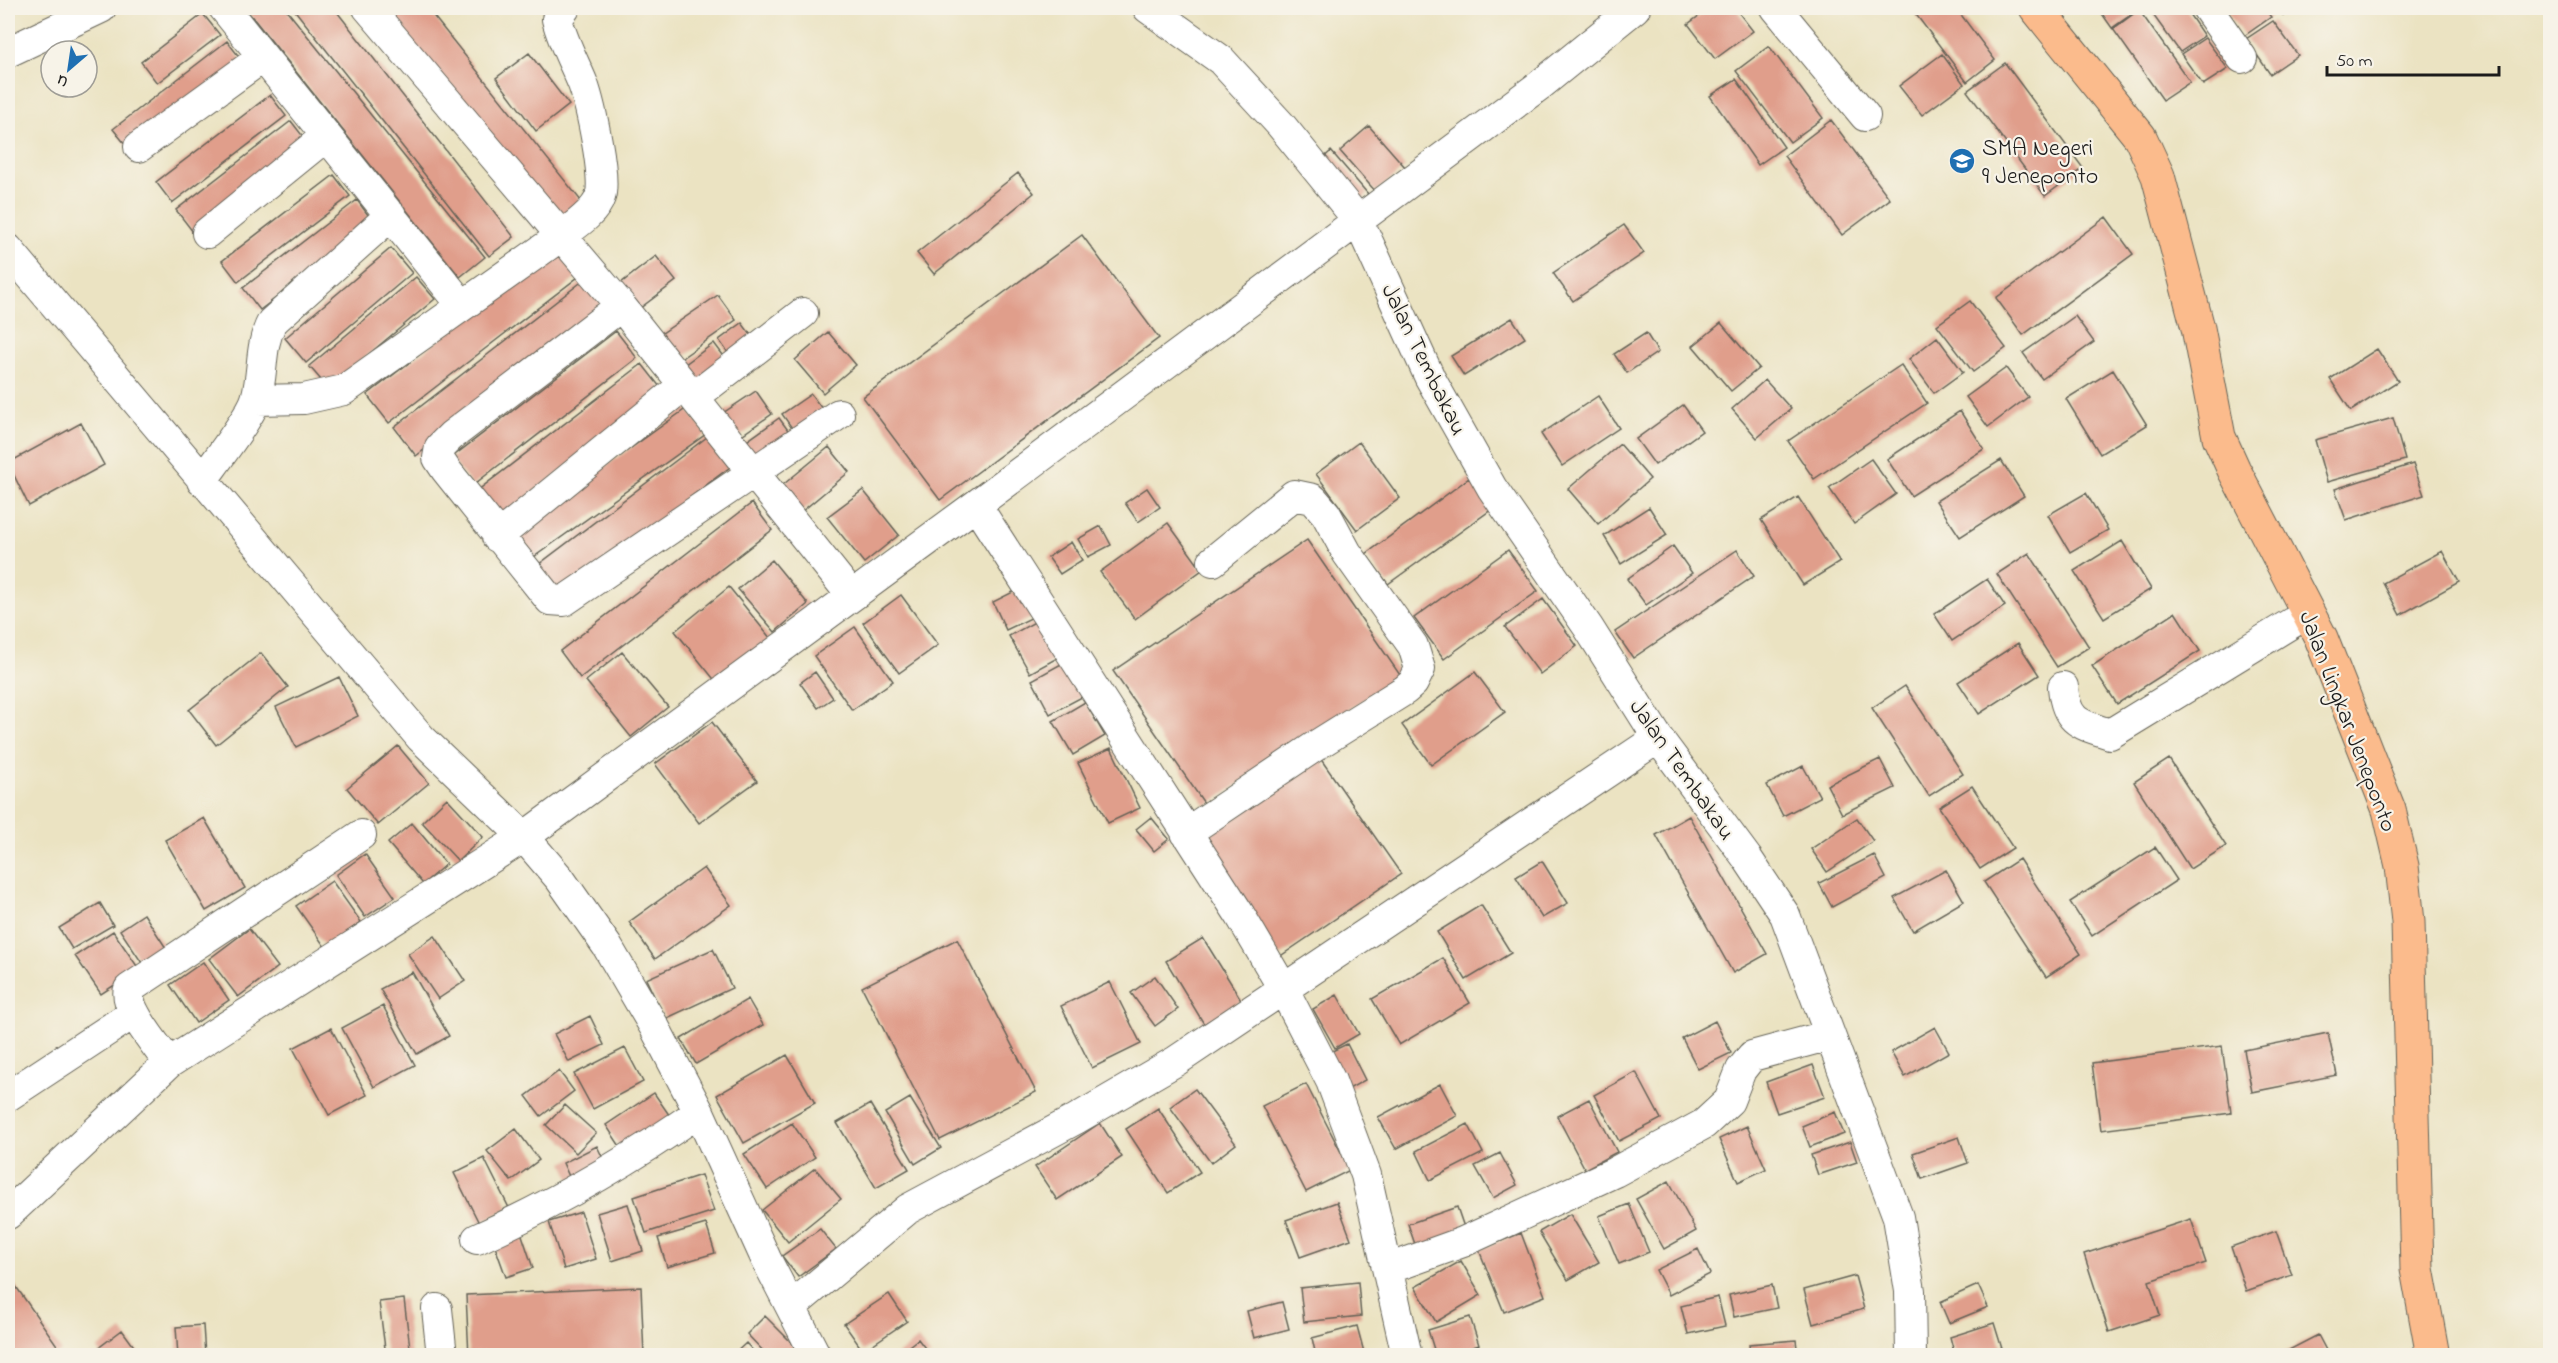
<svg xmlns="http://www.w3.org/2000/svg" width="2558" height="1363" viewBox="0 0 2558 1363" font-family="'Indie Flower',sans-serif">
  <rect width="100%" height="100%" fill="#f7f3e8"/>
  <filter id="ink" filterUnits="userSpaceOnUse"><feTurbulence type="fractalNoise" baseFrequency=".0167" numOctaves="2"/><feDisplacementMap in="SourceGraphic" scale="12" xChannelSelector="R" yChannelSelector="G"/><feConvolveMatrix kernelMatrix="1 2 1 2 8 2 1 2 1" color-interpolation-filters="sRGB"/></filter>
  <filter id="wash" filterUnits="userSpaceOnUse"><feTurbulence type="fractalNoise" baseFrequency=".008" numOctaves="4" result="noise"/><feDisplacementMap in="SourceGraphic" scale="24" xChannelSelector="R" yChannelSelector="G"/><feGaussianBlur stdDeviation="1.35" result="paint"/><feColorMatrix in="noise" values="0 0 0 0 0 0 0 0 0 0 0 0 0 0 0 0 0 1.4 0 .05"/><feComposite in="paint" operator="in"/></filter>
  <g filter="url(#wash)">
    <rect width="100%" height="100%" fill="#ebe3c2"/>
    <g id="blocks">
      <path fill="#e09e8b" d="M245,8H285L485,257L460,277Z
        M293,8H334L514,237L489,256Z
        M384,8H427L586,207L559,228Z
        M1710,8H1735L1753,31L1715,59L1688,24Z
        M1911,8H1956L1995,60L1967,82Z
        M2098,8H2137L2139,9L2112,28Z
        M2148,8H2185L2204,36L2180,52Z
        M2224,8H2264L2271,17L2244,36Z
        M2278,8H2293L2283,15Z
        M2139,10L2190,82L2163,100L2113,29Z
        M203,14L220,35L157,83L141,62Z
        M2273,21L2298,55L2270,74L2246,39Z
        M2205,38L2228,69L2203,85L2181,54Z
        M227,41L244,63L130,150L113,129Z
        M1769,46L1823,118L1790,142L1736,71Z
        M529,53L569,105L536,131L496,78Z
        M1942,54L1964,84L1922,115L1899,86Z
        M2005,63L2083,168L2045,196L1967,91Z
        M1736,79L1784,147L1758,165L1710,96Z
        M270,95L286,116L172,203L156,182Z
        M1831,120L1890,199L1842,235L1784,156Z
        M291,121L308,143L193,232L176,210Z
        M1369,126L1405,167L1376,192L1340,151Z
        M1331,151L1368,194L1354,206L1318,163Z
        M1018,173L1034,193L934,274L917,253Z
        M334,175L350,196L238,282L222,261Z
        M357,200L374,223L260,310L243,288Z
        M2106,217L2133,254L2023,335L1996,298Z
        M1624,225L1644,253L1573,301L1553,273Z
        M1082,235L1159,338L940,500L863,397Z
        M391,248L412,273L306,363L285,338Z
        M557,249L578,277L389,423L367,395Z
        M656,256L676,281L631,315L612,290Z
        M416,277L435,299L328,388L309,366Z
        M584,280L606,309L416,456L394,427Z
        M718,295L736,320L673,364L655,338Z
        M1970,301L2006,348L1973,372L1937,325Z
        M2075,316L2094,342L2042,379L2023,353Z
        M1512,318L1525,338L1464,376L1451,356Z
        M742,323L757,343L733,360L719,340Z
        M1721,323L1759,368L1731,391L1693,346Z
        M616,331L637,358L472,486L451,458Z
        M828,332L856,365L823,393L795,360Z
        M1646,333L1658,352L1627,373L1614,354Z
        M1937,337L1963,372L1934,393L1909,359Z
        M714,343L729,363L692,391L677,370Z
        M2377,349L2398,381L2351,411L2330,379Z
        M642,364L664,392L499,520L477,491Z
        M1901,365L1927,403L1814,479L1788,441Z
        M2006,368L2028,397L1988,427L1966,397Z
        M2113,370L2147,425L2100,454L2066,399Z
        M1765,380L1791,409L1757,438L1732,409Z
        M756,391L772,414L736,439L720,415Z
        M811,394L828,417L799,438L782,414Z
        M1598,396L1619,428L1562,466L1541,434Z
        M1683,405L1702,431L1655,465L1636,439Z
        M687,408L706,434L531,559L512,533Z
        M1960,411L1984,449L1911,496L1887,459Z
        M779,418L796,441L757,469L740,446Z
        M2393,418L2405,460L2327,482L2315,440Z
        M81,423L104,465L29,506L8,463Z
        M707,437L730,467L557,598L534,568Z
        M1359,442L1400,498L1357,530L1316,474Z
        M1620,444L1650,479L1598,524L1568,489Z
        M829,447L849,472L794,518L773,493Z
        M1871,459L1896,494L1854,524L1829,488Z
        M2001,460L2024,496L1960,537L1936,501Z
        M2413,464L2424,495L2346,520L2335,489Z
        M1469,478L1492,509L1388,584L1366,554Z
        M1147,488L1160,507L1138,522L1125,503Z
        M863,490L899,535L864,563L827,517Z
        M2086,493L2108,530L2070,552L2048,515Z
        M1798,497L1840,562L1803,585L1761,520Z
        M752,503L772,530L580,678L560,651Z
        M1649,507L1667,535L1621,564L1604,536Z
        M1168,523L1202,570L1135,619L1100,572Z
        M1101,526L1111,545L1088,557L1078,539Z
        M1307,540L1400,675L1206,806L1113,671Z
        M2122,541L2151,589L2104,618L2074,571Z
        M1071,542L1082,560L1060,574L1048,557Z
        M1673,546L1692,573L1646,605L1627,579Z
        M1508,550L1538,591L1444,659L1414,618Z
        M1737,550L1754,576L1633,658L1615,632Z
        M2442,551L2459,582L2400,615L2383,583Z
        M2029,553L2089,647L2057,667L1997,574Z
        M772,560L808,604L775,632L738,589Z
        M1987,579L2005,606L1952,641L1934,614Z
        M729,587L771,639L717,683L675,631Z
        M1019,589L1033,617L1006,630L993,602Z
        M901,595L938,645L899,673L863,623Z
        M1543,599L1577,646L1540,674L1505,627Z
        M2175,612L2200,651L2117,704L2092,666Z
        M1040,619L1061,656L1030,673L1009,636Z
        M855,627L893,681L852,710L814,656Z
        M2018,643L2039,675L1979,714L1958,682Z
        M622,652L668,707L631,737L586,681Z
        M261,653L288,687L216,745L189,710Z
        M1063,663L1082,697L1050,714L1032,680Z
        M815,672L833,698L818,708L800,683Z
        M1475,672L1505,712L1431,765L1402,725Z
        M339,677L358,716L296,747L276,707Z
        M1905,686L1963,774L1929,796L1872,708Z
        M1085,702L1105,736L1073,755L1053,721Z
        M712,722L757,781L699,823L655,764Z
        M398,746L429,783L378,825L347,788Z
        M1111,748L1140,808L1108,823L1078,763Z
        M1320,758L1401,874L1279,957L1199,841Z
        M1880,759L1895,788L1842,814L1827,785Z
        M2169,759L2226,846L2190,869L2134,782Z
        M1803,766L1820,797L1783,816L1767,785Z
        M1972,786L2013,848L1980,869L1939,807Z
        M447,798L483,837L458,861L422,822Z
        M1689,816L1767,954L1733,973L1656,835Z
        M1151,817L1169,839L1154,851L1136,829Z
        M204,818L245,888L206,911L165,840Z
        M1857,818L1873,841L1827,872L1811,849Z
        M412,823L446,864L423,884L388,843Z
        M2155,847L2177,880L2092,936L2070,902Z
        M365,854L395,897L365,917L336,875Z
        M1874,855L1886,878L1832,907L1819,883Z
        M2019,859L2081,954L2046,977L1984,882Z
        M1542,861L1568,903L1542,918L1516,877Z
        M704,868L731,905L655,959L629,922Z
        M1946,870L1964,901L1913,931L1894,898Z
        M332,881L361,922L325,947L296,906Z
        M100,903L113,925L72,949L59,928Z
        M1481,905L1511,953L1466,980L1437,932Z
        M144,914L166,948L142,963L120,930Z
        M249,929L278,967L238,997L209,959Z
        M113,931L139,969L101,994L75,956Z
        M435,936L465,981L438,999L408,954Z
        M1203,938L1242,1001L1204,1024L1166,961Z
        M957,939L1036,1092L940,1140L862,987Z
        M713,949L732,988L665,1019L646,979Z
        M1443,958L1470,1003L1399,1045L1372,999Z
        M203,962L229,1000L196,1023L170,985Z
        M412,972L449,1036L417,1054L380,989Z
        M1155,976L1178,1009L1155,1026L1131,993Z
        M1110,982L1141,1044L1092,1068L1061,1006Z
        M1337,995L1359,1034L1335,1048L1313,1009Z
        M748,999L763,1025L696,1064L681,1039Z
        M383,1006L415,1065L374,1087L342,1028Z
        M590,1016L604,1045L569,1062L554,1034Z
        M1715,1021L1731,1053L1698,1069L1682,1038Z
        M1935,1027L1949,1052L1905,1077L1891,1052Z
        M331,1028L367,1095L329,1115L293,1048Z
        M2328,1033L2337,1075L2252,1092L2244,1050Z
        M1347,1044L1365,1080L1347,1090L1328,1053Z
        M2222,1046L2231,1113L2101,1130L2092,1063Z
        M625,1048L643,1082L593,1109L574,1074Z
        M787,1055L815,1103L744,1143L717,1095Z
        M1813,1065L1825,1097L1777,1113L1766,1082Z
        M559,1071L574,1091L541,1116L526,1096Z
        M1636,1072L1661,1119L1619,1141L1594,1095Z
        M1306,1084L1350,1170L1306,1192L1262,1106Z
        M1440,1084L1457,1116L1396,1149L1378,1117Z
        M1195,1089L1236,1144L1211,1163L1170,1107Z
        M654,1093L674,1122L625,1154L606,1125Z
        M910,1098L941,1148L915,1164L885,1113Z
        M1589,1099L1617,1152L1585,1169L1557,1116Z
        M870,1104L909,1169L876,1188L837,1123Z
        M565,1105L596,1133L576,1153L546,1125Z
        M1158,1108L1200,1172L1168,1193L1126,1129Z
        M1835,1112L1844,1134L1810,1147L1802,1126Z
        M792,1123L815,1157L767,1189L744,1154Z
        M1100,1123L1122,1157L1057,1200L1035,1167Z
        M1468,1124L1483,1153L1430,1180L1416,1151Z
        M1747,1126L1766,1169L1738,1182L1719,1139Z
        M516,1129L539,1160L511,1181L487,1151Z
        M1959,1137L1968,1163L1922,1179L1913,1153Z
        M1850,1142L1857,1162L1818,1175L1811,1155Z
        M597,1146L607,1167L572,1183L563,1163Z
        M1500,1153L1517,1185L1493,1198L1475,1166Z
        M484,1158L509,1208L479,1223L454,1173Z
        M815,1168L841,1199L788,1242L762,1210Z
        M701,1175L714,1211L646,1233L634,1197Z
        M1669,1181L1696,1231L1664,1249L1636,1199Z
        M1337,1202L1351,1239L1300,1257L1286,1220Z
        M628,1204L643,1251L612,1261L597,1213Z
        M1629,1204L1649,1252L1619,1264L1599,1216Z
        M1457,1207L1468,1239L1419,1256L1408,1224Z
        M581,1212L596,1259L564,1269L549,1222Z
        M1570,1214L1599,1262L1568,1280L1539,1232Z
        M2191,1219L2206,1263L2149,1281L2160,1315L2109,1332L2084,1254Z
        M706,1224L715,1253L667,1267L658,1238Z
        M520,1229L533,1268L506,1277L492,1238Z
        M820,1229L836,1249L798,1277L782,1256Z
        M2276,1231L2292,1275L2246,1291L2231,1247Z
        M1521,1233L1545,1296L1504,1312L1479,1250Z
        M1698,1249L1710,1274L1669,1295L1656,1270Z
        M1461,1261L1481,1295L1436,1322L1415,1287Z
        M8,1275L61,1351L55,1356H8Z
        M1855,1276L1864,1309L1813,1324L1804,1290Z
        M1358,1282L1361,1316L1304,1322L1300,1288Z
        M1772,1285L1777,1308L1734,1317L1729,1295Z
        M1978,1285L1988,1307L1949,1323L1940,1302Z
        M641,1287L644,1356H469L466,1295Z
        M889,1294L907,1321L863,1351L844,1324Z
        M1718,1297L1725,1326L1688,1334L1681,1306Z
        M404,1299L411,1356H386L379,1302Z
        M1282,1302L1289,1329L1254,1338L1247,1311Z
        M765,1316L795,1346L785,1356H768L747,1334Z
        M1470,1317L1479,1345L1446,1356H1436L1428,1330Z
        M1994,1323L2003,1352L1992,1356H1955L1950,1337Z
        M203,1325L205,1356H178L176,1327Z
        M1357,1326L1365,1356H1316L1312,1338Z
        M122,1330L141,1356H102L97,1349Z
        M2318,1335L2329,1356H2284L2283,1353Z
        M918,1339L931,1356H896Z
        M1796,1340L1798,1356H1750L1749,1344Z
        M746,1343L758,1356H732Z"/>
    </g>
  </g>
  <g filter="url(#ink)">
    <use href="#blocks" fill-opacity="0" stroke="#646256" stroke-width="1.5"/>
    <g fill="none" stroke-linecap="round" stroke-linejoin="round">
      <g stroke="#646256" stroke-width="32">
        <path id="minor" d="M224,8L462,305
          M368,8L621,306L852,596
          M1148,8L1221,60L1280,124L1358,220L1430,378L1492,488L1588,627L1658,738L1747,858L1785,915L1898,1217L1910,1291L1911,1356
          M1776,8L1865,116
          M2207,8L2242,58
          M8,52L101,8
          M139,147L263,57
          M207,233L325,137
          M8,249L421,738L524,837L560,879L607,946L655,1028L699,1112L766,1259L816,1356
          M621,306L451,436L440,447L438,458L446,470L550,600L564,601L839,414
          M694,397L803,313
          M256,400L304,399L344,390L561,236C574,226 595,213 600,197C607,179 590,103 583,84C574,62 563,43 557,19L565,8
          M202,481C214,464 251,416 256,399C264,373 259,346 272,322L391,215
          M976,505L1240,915L1284,990L1331,1081L1366,1175L1407,1356
          M497,537L684,385
          M2063,687C2066,722 2079,724 2110,734L2308,613
          M1186,833L1320,743L1405,690L1413,683L1420,669L1413,646L1347,553L1326,514L1313,499L1294,495L1213,561
          M169,1063C159,1049 122,1005 129,989L361,835
          M8,1096L134,1013
          M8,1214L169,1063L524,837L976,505L1540,85L1635,8
          M477,1239C556,1203 629,1161 699,1112
          M1388,1269L1463,1242L1615,1172L1704,1124L1729,1101L1741,1070L1752,1056L1830,1035
          M791,1307L908,1209L1076,1119L1176,1061L1658,738
          M437,1309L442,1356"/>
      </g>
      <g stroke="#646256" stroke-width="35">
        <path id="major" d="M2036,8L2140,137L2158,176L2198,328L2219,437L2234,470L2321,638L2389,810L2402,866L2408,922L2417,1269L2433,1356"/>
      </g>
      <use href="#minor" stroke="#fff" stroke-width="30"/>
      <use href="#major" stroke="#fbbb8c" stroke-width="33"/>
    </g>
  </g>
  <defs>
    <g id="school-disc" transform="scale(1.35)"><circle r="9.5" fill="#1f6fb2" stroke="#f7f3e8"/><path d="M0-5L7-2L0 1L-7-2ZM-4 1L0 2.5L4 1V4Q0 6-4 4Z" fill="#fff"/></g>
  </defs>
  <g fill-rule="evenodd">
    <use href="#school-disc" x="1962" y="161"/>
  </g>
  <g text-anchor="middle" stroke-width="4.5" stroke-linejoin="round" paint-order="stroke">
    <g font-size="24" fill="#1c1c1c" stroke="#f7f3e8" text-anchor="start">
      <text x="1982" y="155">SMA Negeri<tspan x="1982" dy="28">9 Jeneponto</tspan></text>
    </g>
    <g font-size="24" fill="#1c1c1c" stroke="#f7f3e8">
      <text transform="translate(1425 359) rotate(64)" y="8">Jalan Tembakau</text>
      <text transform="translate(2349 721) rotate(69)" y="8">Jalan Lingkar Jeneponto</text>
      <text transform="translate(1683 769) rotate(55)" y="8">Jalan Tembakau</text>
    </g>
  </g>
  <rect width="2558" height="1363" fill="none" stroke="#f7f3e8" stroke-width="30"/>
  <g transform="translate(69 69) rotate(209)"><circle r="28" fill="#f7f3e8" stroke="#9f9d96" stroke-width="1.5"/>
  <path d="M0-4.5L10 22L0 15L-10 22Z" fill="#1f6fb2"/>
  <text y="-9" font-size="16" font-weight="bold" text-anchor="middle" fill="#1c1c1c">U</text>
  </g>
  <path d="M2327 66v9h172v-9" fill="none" stroke="#1c1c1c" stroke-width="3"/>
  <text x="2336" y="66" font-size="18" fill="#1c1c1c" stroke="#f7f3e8" stroke-width="4.5" paint-order="stroke">50 m</text>
</svg>
